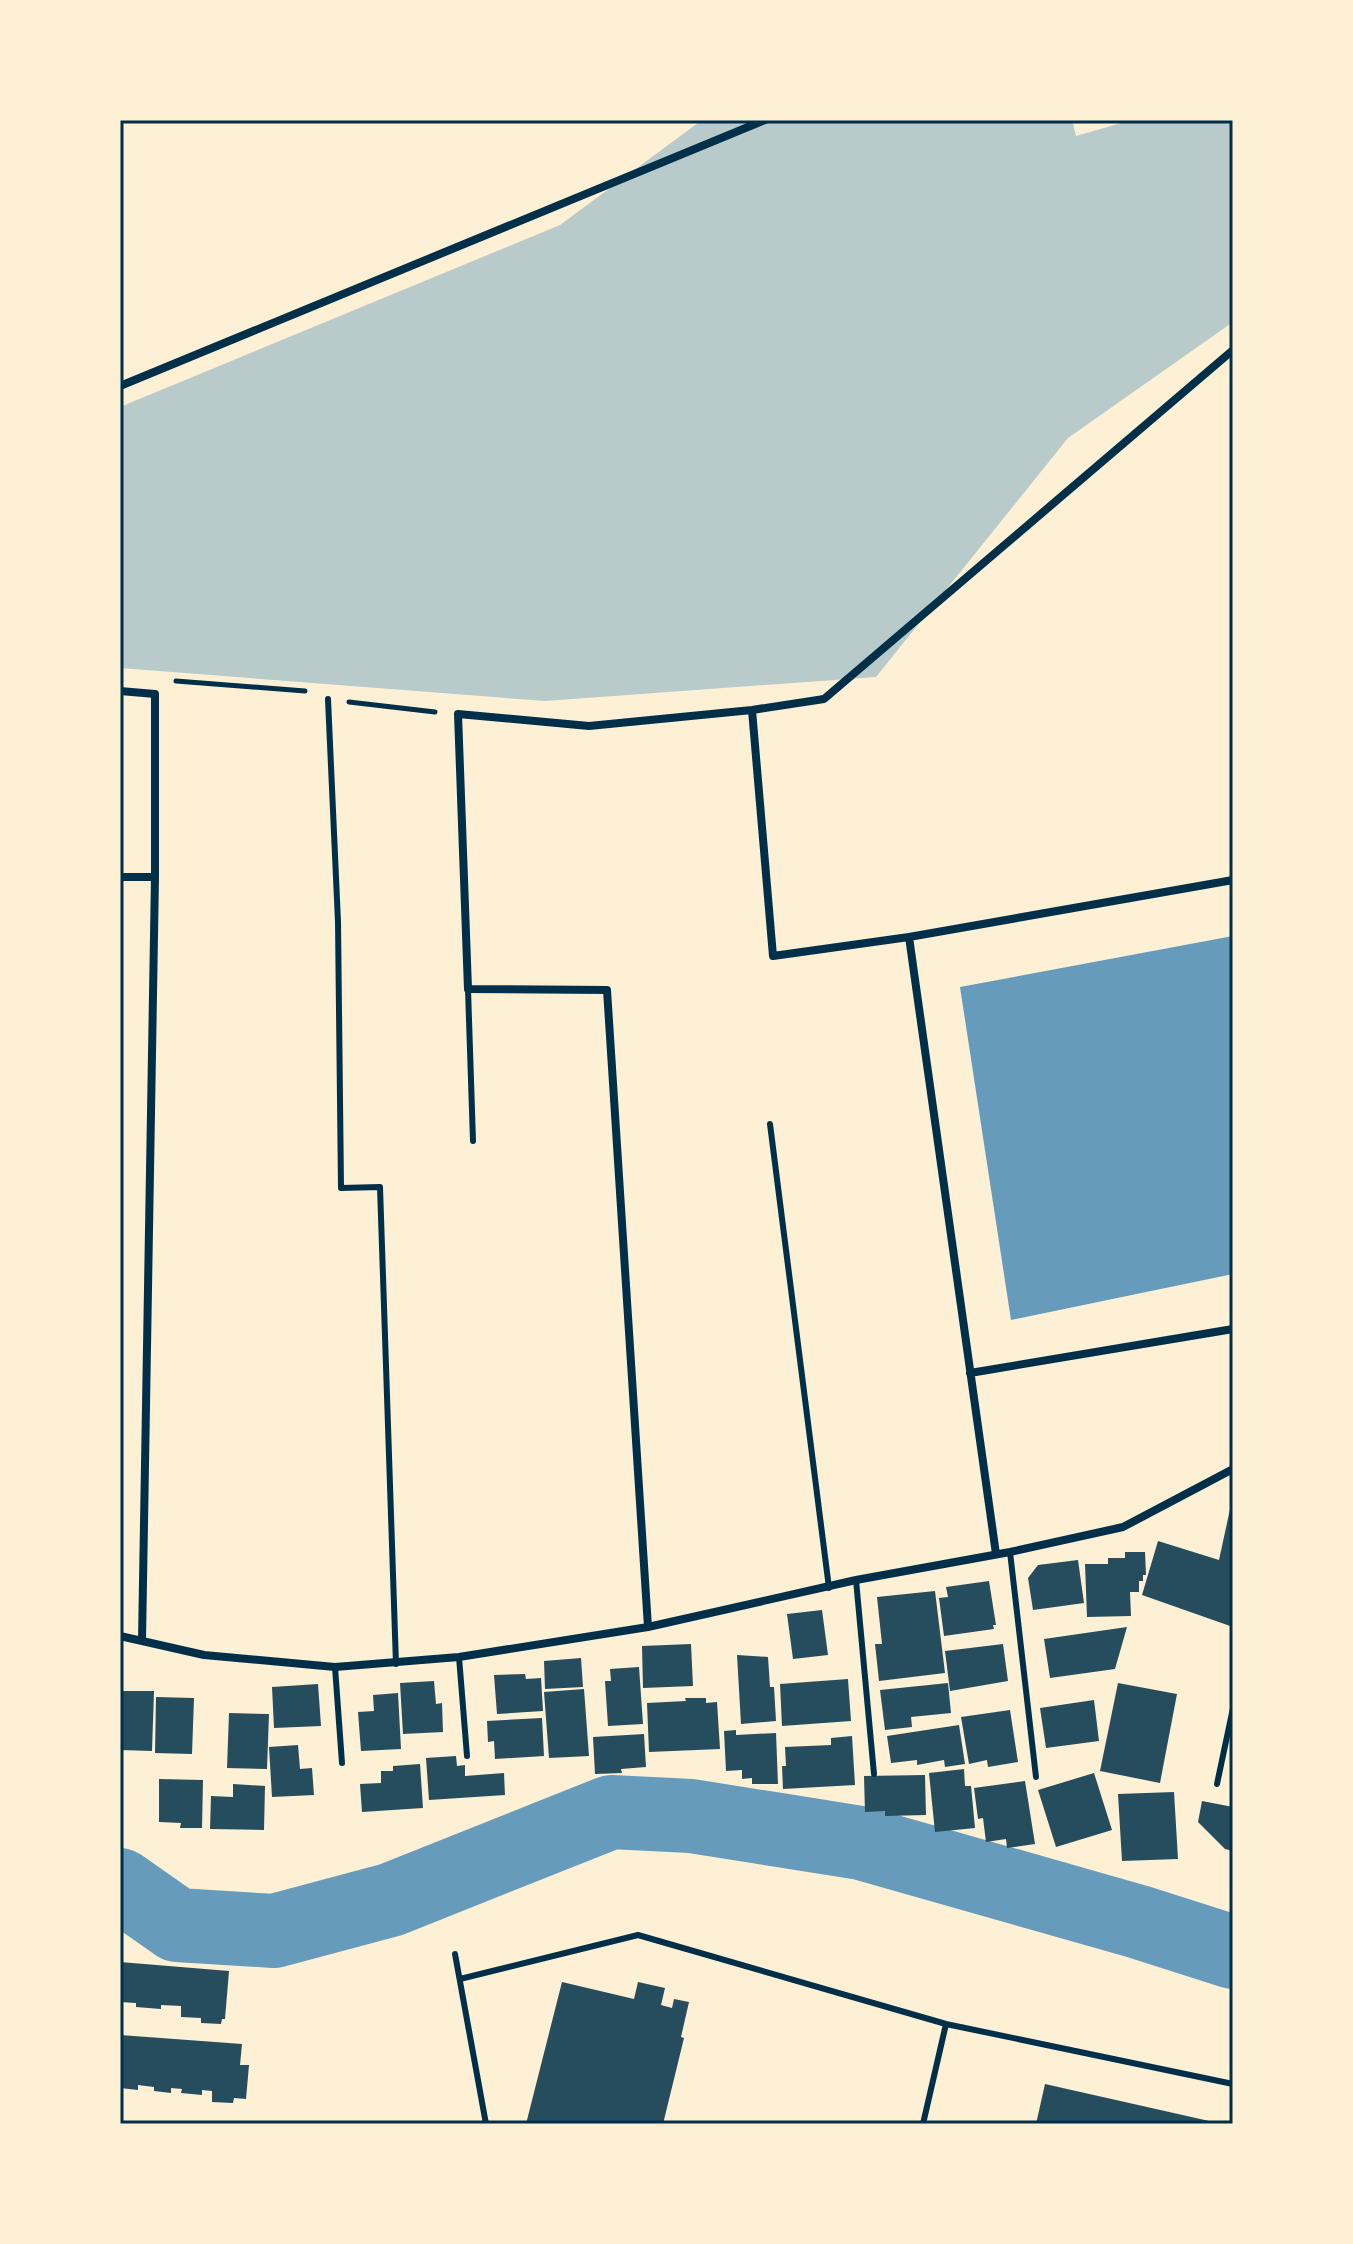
<svg xmlns="http://www.w3.org/2000/svg" width="1353" height="2244" viewBox="0 0 1353 2244" font-family="Cabin,sans-serif">
  <rect width="100%" height="100%" fill="#fdf0d5"/>
  <path fill="#b9caca" d="M702,120H1072L1076,136L1132,120H1233V322L1068,438L876,677L545,701L120,668V407L560,225Z"/>
  <path fill="#669bbc" d="M1233,936V1274L1011,1320L960,987Z"/>
  <g fill="none" stroke-linecap="round" stroke-linejoin="round">
    <path stroke="#669bbc" stroke-width="74" d="M120,1885L177,1925L274,1931L390,1900L611,1812L691,1816L861,1843L1139,1922L1233,1952"/>
  </g>
  <path fill="#264d5e" d="M1232,1500L1233,1627L1142,1595L1158,1541L1219,1560Z
    M1125,1552H1145L1146,1575H1143V1581H1139V1592H1130L1131,1616L1087,1617L1085,1564H1108V1558H1125Z
    M1078,1560L1084,1603L1033,1610L1028,1578L1038,1565Z
    M989,1581L996,1625H993L994,1629L944,1636L939,1598L948,1597L946,1587Z
    M935,1591L945,1673L879,1681L875,1644H882L877,1597Z
    M822,1610L828,1655L793,1659L787,1614Z
    M1127,1627L1115,1669L1050,1678L1044,1639Z
    M691,1644L693,1686L643,1688L642,1646Z
    M1003,1644L1008,1681L950,1691L945,1651Z
    M737,1655L768,1657L770,1687H774L776,1721L741,1724Z
    M581,1658L583,1687L545,1689L544,1661Z
    M639,1667L643,1724L608,1726L605,1681H611L610,1669Z
    M525,1674L526,1679L541,1678L543,1711L497,1714L494,1675Z
    M848,1679L851,1721L782,1726L780,1684Z
    M434,1681L436,1704L442,1703L443,1732L403,1734L400,1683Z
    M948,1683L951,1713L911,1717L912,1727L885,1730L880,1690Z
    M1118,1683L1177,1694L1160,1783L1100,1771Z
    M318,1684L321,1726L274,1728L272,1687Z
    M584,1689L589,1756L549,1758L544,1692Z
    M120,1691H154L152,1751L120,1750Z
    M398,1693L401,1749L361,1751L358,1712L374,1711L373,1695Z
    M156,1697L194,1698L192,1754L155,1753Z
    M685,1698H706V1703L717,1702L720,1749L649,1752L647,1703L686,1701Z
    M1094,1700L1099,1741L1046,1748L1040,1708Z
    M1010,1710L1018,1762L988,1767L987,1760L969,1764L961,1717Z
    M229,1713L269,1714L267,1769L227,1768Z
    M542,1718L544,1756L495,1759L494,1741L488,1742L487,1721Z
    M959,1725L965,1764L945,1767L944,1760L917,1765V1760L891,1763L887,1736Z
    M736,1730V1735L776,1733L778,1784H752V1778L742,1779V1770L726,1771L724,1731Z
    M644,1734L646,1767L621,1769L622,1773L595,1774L593,1737Z
    M852,1736L855,1785L783,1789L782,1766H786L785,1747L831,1745V1738Z
    M298,1745L300,1769L312,1768L314,1795L272,1797L269,1747Z
    M456,1756L457,1766L465,1765V1776L504,1773L505,1795L429,1800L426,1758Z
    M420,1764L423,1808L362,1812L360,1784L381,1783V1771H393V1766Z
    M964,1769L965,1786H971L975,1828L935,1832L929,1773Z
    M1094,1773L1112,1830L1056,1847L1038,1790Z
    M925,1775L926,1815L885,1816V1811L865,1812L864,1776Z
    M159,1779L203,1780L202,1828H180L181,1823L159,1822Z
    M1025,1781L1035,1844L1007,1848L1006,1839L986,1842L983,1818L978,1819L974,1788Z
    M233,1784L265,1786L264,1830L210,1829L211,1796L233,1797Z
    M1174,1792L1178,1859L1122,1861L1118,1794Z
    M1202,1801L1233,1807V1851L1225,1849L1198,1822Z
    M120,1962L229,1971L225,2019H222L221,2024L201,2023V2018L181,2017V2006L161,2005V2009L136,2007V2003L120,2002Z
    M562,1982L634,1999L638,1982L665,1988L661,2005L672,2008L674,1999L689,2002L681,2037L684,2038L663,2124H526Z
    M120,2035L242,2044L240,2065H249L246,2099L234,2098L233,2103L212,2102V2091L202,2090V2095L181,2093L182,2089L171,2088V2093L154,2091V2087L138,2085V2090L120,2088Z
    M1045,2084L1218,2123V2124H1036Z"/>
  <g fill="none" stroke-linecap="round" stroke-linejoin="round">
    <path stroke="#003049" stroke-width="5" d="M176,681L305,691
      M349,702L435,712"/>
    <path stroke="#003049" stroke-width="6" d="M328,699L338,922L341,1188L380,1187L396,1664
      M468,989L473,1141
      M770,1124L829,1588
      M1010,1552L1036,1777
      M856,1580L874,1774
      M459,1657L467,1756
      M335,1667L342,1763
      M1217,1784L1233,1708
      M455,1954L486,2124
      M460,1979L638,1935L946,2024L1233,2084
      M923,2124L946,2024"/>
    <path stroke="#003049" stroke-width="8" d="M120,386L765,120
      M120,691L155,694V877L142,1641
      M752,710L773,956L909,937L996,1554
      M120,877H155
      M909,937L1233,880
      M970,1373L1233,1329
      M648,1627L607,990L468,989L458,714L589,726L752,710L824,699L1233,350
      M120,1636L204,1655L335,1667L459,1657L648,1627L856,1580L1010,1552L1123,1527L1233,1469"/>
  </g>
  <rect width="1353" height="2244" fill="none" stroke="#fdf0d5" stroke-width="244"/>
  <rect x="122" y="122" width="1109" height="2000" fill="none" stroke="#003049" stroke-width="3"/>
</svg>
